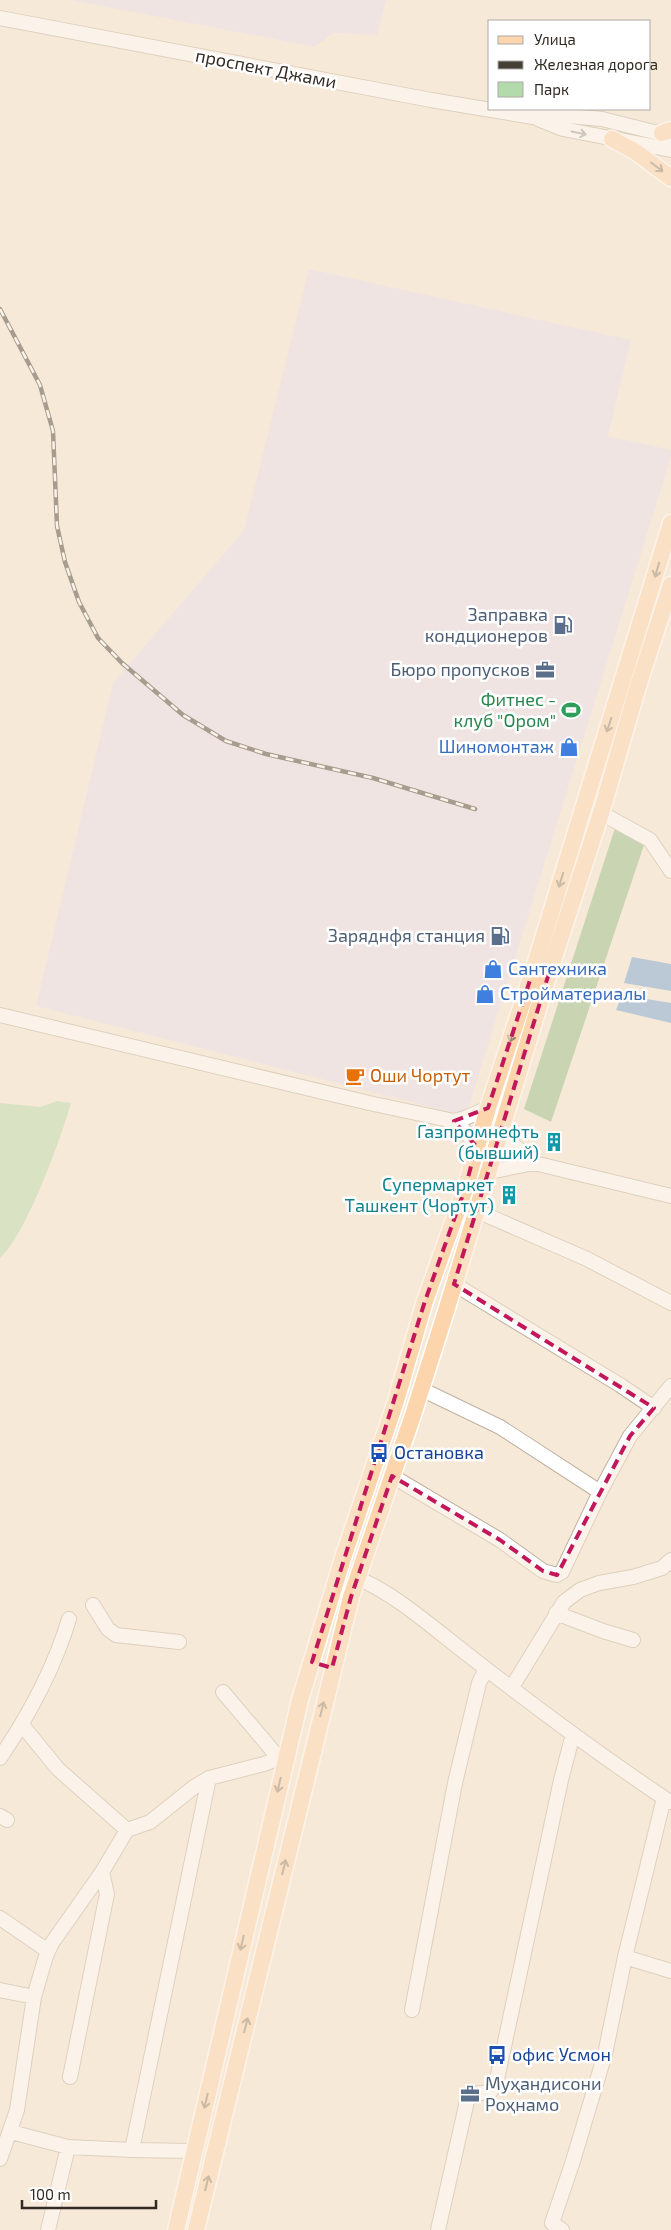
<svg xmlns="http://www.w3.org/2000/svg" width="671" height="2230" viewBox="0 0 671 2230" font-family="'Exo 2',sans-serif">
  <rect width="100%" height="100%" fill="#f7e9d7"/>
  <path fill="#e7ddf2" d="M71,0H386L377,35L333,33L315,47Z
    M309,269L631,340L608,436L671,450V457L466,1116L36,1006L113,683L244,530Z"/>
  <path fill="#b3daaa" d="M57,1101L71,1103C61,1138 26,1236 0,1258V1103L40,1107Z"/>
  <path fill="#91bc86" d="M615,828L644,845L551,1122L524,1109Z"/>
  <path fill="#6fa3d2" d="M632,957L671,964V991L624,983Z
    M622,995L671,1003V1023L616,1010Z"/>
  <g fill="none" stroke-linecap="round" stroke-linejoin="round">
    <g stroke="#bfb2a1" stroke-width="16">
      <path id="minor" d="M0,18L431,100L533,117L568,116L602,119L670,136
        M538,119L563,129L671,150
        M601,813L650,840L671,871
        M0,1015L369,1103L454,1121L465,1118L488,1108
        M454,1121L463,1129L476,1146
        M500,1133L534,1163
        M489,1172L534,1163L671,1196
        M477,1211L587,1259L671,1303
        M454,1284L620,1385L654,1408
        M421,1389L500,1427L600,1492
        M392,1476L500,1540L543,1571L557,1575L562,1572L600,1492L630,1436L671,1386
        M357,1578C397,1594 441,1635 476,1661C539,1710 604,1758 670,1802
        M93,1605L108,1629L116,1635L179,1642
        M556,1613L603,1631L633,1640
        M512,1687L564,1602L580,1590L599,1583L633,1577L662,1568L671,1560
        M223,1692L283,1763
        M22,1725L58,1769L127,1830
        M0,1758C29,1715 54,1669 69,1619
        M0,1816L7,1820
        M0,1918L48,1951
        M625,1957L671,1971
        M0,1990L34,1997L46,1956L52,1943L102,1872L127,1830L150,1822L194,1787L209,1778L264,1764L279,1758
        M412,2010L455,1783L479,1683L486,1669
        M70,2077L107,1894L102,1872
        M11,2132L68,2147L132,2150L209,1778
        M132,2150L194,2151
        M0,2159L17,2110L34,1997
        M48,2230L68,2147
        M438,2230L467,2101C477,2088 479,2096 491,2091L496,2084L561,1780L573,1734
        M562,2230L552,2223L573,2161L605,2054L625,1957L664,1798"/>
    </g>
    <g stroke="#fff" stroke-width="19">
      <path id="major" d="M662,133L671,130
        M612,139L636,152L671,178
        M176,2230L300,1700L343,1558L396,1401L425,1301L466,1186L488,1108L534,968L671,523
        M196,2230L351,1597L413,1415L447,1308L549,973L601,813L639,683L671,585"/>
    </g>
    <use href="#minor" stroke="#fff" stroke-width="14"/>
    <use href="#major" stroke="#fcd5ad" stroke-width="16"/>
    <g stroke="#453f36" stroke-width="4.5">
      <path id="rail" d="M0,309L40,385L53,431L57,526L65,562L79,602L98,638L122,663L183,715L226,741L266,754L373,778L475,809"/>
    </g>
    <use href="#rail" stroke="#fff" stroke-width="2.5" stroke-dasharray="8" stroke-linecap="butt"/>
  </g>
  <defs><path id="oneway-shaft" d="M-6 0H5M1.5-3L5.5 0L1.5 3" fill="none" stroke-width="1.6" stroke-linecap="round" stroke-linejoin="round" transform="scale(1.25)"/></defs>
  <use stroke="#a2a09c" href="#oneway-shaft" transform="translate(579 133) rotate(12)"/>
  <g stroke="#968068">
    <use href="#oneway-shaft" transform="translate(657 167) rotate(37)"/>
    <use href="#oneway-shaft" transform="translate(657 570) rotate(107)"/>
    <use href="#oneway-shaft" transform="translate(609 725) rotate(108)"/>
    <use href="#oneway-shaft" transform="translate(561 880) rotate(107)"/>
    <use href="#oneway-shaft" transform="translate(512 1035) rotate(108)"/>
    <use href="#oneway-shaft" transform="translate(322 1709) rotate(-76)"/>
    <use href="#oneway-shaft" transform="translate(279 1785) rotate(103)"/>
    <use href="#oneway-shaft" transform="translate(284 1867) rotate(-76)"/>
    <use href="#oneway-shaft" transform="translate(242 1943) rotate(103)"/>
    <use href="#oneway-shaft" transform="translate(246 2025) rotate(-76)"/>
    <use href="#oneway-shaft" transform="translate(206 2101) rotate(103)"/>
    <use href="#oneway-shaft" transform="translate(207 2183) rotate(-76)"/>
  </g>
  <path d="M0 0H671V2230H0ZM534,968L549,973L454,1284L654,1408L630,1436L557,1575L543,1571L500,1540L392,1476L351,1597L332,1668L312,1662L425,1301L466,1186L476,1146L454,1121L488,1108Z" fill="#f7e9d7" fill-opacity=".55" fill-rule="evenodd"/>
  <path fill="none" stroke="#c2185b" stroke-width="4" stroke-dasharray="10 6" stroke-linejoin="round" d="M534,968L549,973L454,1284L654,1408L630,1436L557,1575L543,1571L500,1540L392,1476L351,1597L332,1668L312,1662L425,1301L466,1186L476,1146L454,1121L488,1108Z"/>
  <defs>
    <g id="fuel-bare" transform="scale(1.5)"><path d="M-5.5-6h7V0h2V4h1.3V-2.5L3-4.5l.8-.8L6-3V5H2.5V1h-1V6h-7ZM-4.2-4.7v3.2H.2V-4.7Z" fill="#5c6f8a" stroke="#fff" stroke-width="2.5" paint-order="stroke"/></g>
    <g id="office-bare" transform="scale(1.5)"><path d="M-6-3h4V-5.5h4V-3h4V5H-6ZM-1-4.5V-3h2v-1.5ZM-6 0V1H6V0Z" fill="#5c6f8a" stroke="#fff" stroke-width="2.5" paint-order="stroke"/></g>
    <g id="stadium-bare" transform="scale(1.5)"><path d="M0-5a6.5 5 0 1 0 0 10a6.5 5 0 1 0 0-10ZM-3.5-1.8h7v3.6h-7Z" fill="#2e9e5b" stroke="#fff" stroke-width="2.5" paint-order="stroke"/></g>
    <g id="shop-bare" transform="scale(1.5)"><path d="M-5-2.5h2.3a2.7 3.5 0 0 1 5.4 0H5L5.5 6h-11ZM-1.5-2.5h3a1.5 2.3 0 0 0-3 0Z" fill="#3f7fe0" stroke="#fff" stroke-width="2.5" paint-order="stroke"/></g>
    <g id="cafe-bare" transform="scale(1.5)"><path d="M-5.5-4.5H6V0H3Q3 3.5 0 3.5H-2.5Q-5.5 3.5-5.5 0ZM3-3.2v2h1.7v-2ZM-6 4.5H4V6H-6Z" fill="#e8710a" stroke="#fff" stroke-width="2.5" paint-order="stroke"/></g>
    <g id="building-bare" transform="scale(1.5)"><path d="M-4-6H4V6H1V3H-1V6H-4ZM-2.5-4.3h1.7v1.8h-1.7ZM.8-4.3h1.7v1.8H.8ZM-2.5-1h1.7V.8h-1.7ZM.8-1h1.7V.8H.8Z" fill="#0f9aa8" stroke="#fff" stroke-width="2.5" paint-order="stroke"/></g>
    <g id="bus-bare" transform="scale(1.5)"><path d="M-5-6H5V4H4V6H2V4H-2V6H-4V4H-5ZM-3.5-4V0h7V-4ZM-3.5 1.2v1.5H-2V1.2ZM2 1.2v1.5H3.5V1.2Z" fill="#1a4fb4" stroke="#fff" stroke-width="2.5" paint-order="stroke"/></g>
  </defs>
  <g fill-rule="evenodd">
    <use href="#fuel-bare" x="563" y="625"/>
    <use href="#office-bare" x="545" y="670"/>
    <use href="#stadium-bare" x="571" y="710"/>
    <use href="#shop-bare" x="569" y="747"/>
    <use href="#fuel-bare" x="500" y="936"/>
    <use href="#shop-bare" x="493" y="969"/>
    <use href="#shop-bare" x="485" y="994"/>
    <use href="#cafe-bare" x="355" y="1076"/>
    <use href="#building-bare" x="554" y="1142"/>
    <use href="#building-bare" x="509" y="1195"/>
    <use href="#bus-bare" x="379" y="1453"/>
    <use href="#bus-bare" x="497" y="2055"/>
    <use href="#office-bare" x="470" y="2094"/>
  </g>
  <g text-anchor="middle" stroke-width="5" stroke-linejoin="round" paint-order="stroke">
    <g font-size="18" fill="#312b24" stroke="#fff">
      <text transform="translate(266 69) rotate(11)" y="6">проспект Джами</text>
    </g>
    <g font-size="18" fill="#4e5e75" stroke="#fff" text-anchor="end">
      <text x="548" y="621">Заправка<tspan x="548" dy="21">кондционеров</tspan></text>
      <text x="530" y="676">Бюро пропусков</text>
      <text x="485" y="942">Заряднфя станция</text>
      <text x="485" y="2090" text-anchor="start">Муҳандисони<tspan x="485" dy="21">Роҳнамо</tspan></text>
    </g>
    <g font-size="18" fill="#27864d" stroke="#fff" text-anchor="end">
      <text x="556" y="706">Фитнес -<tspan x="556" dy="21">клуб "Ором"</tspan></text>
    </g>
    <g font-size="18" fill="#366cbe" stroke="#fff" text-anchor="start">
      <text x="554" y="753" text-anchor="end">Шиномонтаж</text>
      <text x="508" y="975">Сантехника</text>
      <text x="500" y="1000">Стройматериалы</text>
    </g>
    <g font-size="18" fill="#c56008" stroke="#fff" text-anchor="start">
      <text x="370" y="1082">Оши Чортут</text>
    </g>
    <g font-size="18" fill="#0d838f" stroke="#fff" text-anchor="end">
      <text x="539" y="1138">Газпромнефть<tspan x="539" dy="21">(бывший)</tspan></text>
      <text x="494" y="1191">Супермаркет<tspan x="494" dy="21">Ташкент (Чортут)</tspan></text>
    </g>
    <g font-size="18" fill="#164399" stroke="#fff" text-anchor="start">
      <text x="394" y="1459">Остановка</text>
      <text x="512" y="2061">офис Усмон</text>
    </g>
  </g>
  <rect x="488" y="20" width="162" height="90" fill="#ffffff" stroke="#adaaa7"/>
  <rect x="498" y="36" width="25" height="8" fill="#fcd5ad" stroke="#adaaa7"/>
  <text x="534" y="45" font-size="15" fill="#312b24">Улица</text>
  <rect x="498" y="61" width="25" height="8" fill="#453f36" stroke="#adaaa7"/>
  <text x="534" y="70" font-size="15" fill="#312b24">Железная дорога</text>
  <rect x="498" y="82" width="25" height="15" fill="#b3daaa" stroke="#adaaa7"/>
  <text x="534" y="95" font-size="15" fill="#312b24">Парк</text>
  <path d="M22 2200v8h134v-8" fill="none" stroke="#312b24" stroke-width="2.5"/>
  <text x="30" y="2200" font-size="15" fill="#312b24" stroke="#ffffff" stroke-width="4" paint-order="stroke">100 m</text>
</svg>
